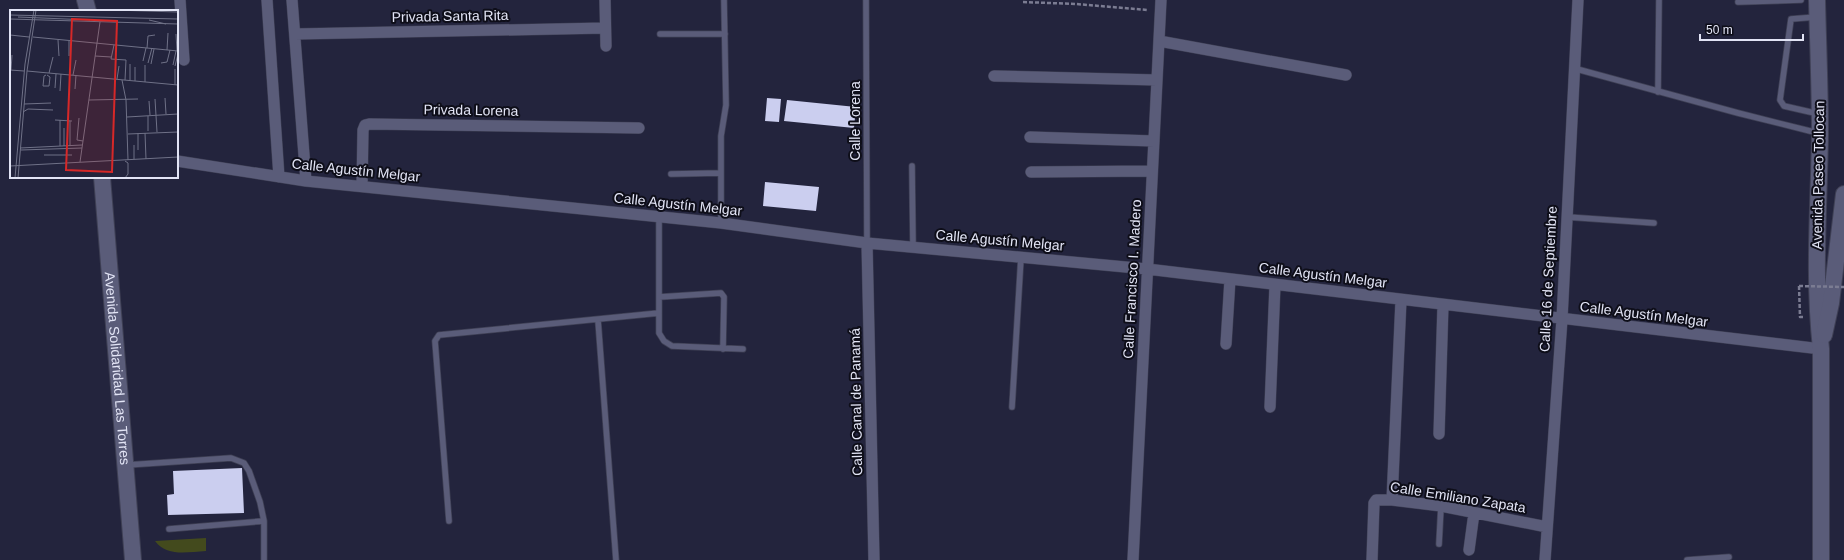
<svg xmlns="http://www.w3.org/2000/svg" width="1844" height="560" viewBox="0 0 1844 560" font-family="Arial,sans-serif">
  <rect width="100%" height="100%" fill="#23243d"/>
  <path fill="#434a1d" d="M206,538V551C187,552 167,557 155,541Z"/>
  <path fill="#cbceef" d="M767,98L781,99L779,122L765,121Z
    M787,100L856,107L854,128L784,121Z
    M765,182L819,187L816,211L763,206Z
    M242,468L244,513L168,515L167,495L174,494L173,471Z"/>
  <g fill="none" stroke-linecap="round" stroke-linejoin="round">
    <g stroke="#3f4055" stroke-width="7">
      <path id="lane" d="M866,0L867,243
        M1738,2L1801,0
        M1816,17L1791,19L1780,100L1784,106L1819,114
        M660,34H725
        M1573,68L1738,113L1818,133
        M1658,92L1659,0
        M912,166L913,247
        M671,174L720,173
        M659,216V333L664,341L672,346L743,349
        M1567,217L1654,223
        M721,223V136L726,105L724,0
        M659,297L721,293L724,297L723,349
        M598,320L616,560
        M1012,407L1021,257
        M127,465L231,458L244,463L249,471L260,502L264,521V560
        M449,521L435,341L439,335L659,313
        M169,529L264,521
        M1439,544L1441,506
        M1687,560L1729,557"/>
    </g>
    <g stroke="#3f4055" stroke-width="12">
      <path id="street" d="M180,0L184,60
        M267,0L279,177
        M292,0L306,181
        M605,0L606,46
        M295,34L605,28
        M1159,41L1346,75
        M994,76L1157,80
        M1030,137L1154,141
        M177,161L306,181L721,223L867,243L1147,269L1821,349
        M1031,172L1152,171
        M362,186L363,130L365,125L369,124L639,128
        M867,243L874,560
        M1226,344L1230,279
        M1270,407L1275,285
        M1439,434L1443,305
        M1392,500L1401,300
        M1469,550L1474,513
        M1133,560L1161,0
        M1372,560L1374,503L1376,500H1392L1441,506L1547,527
        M1545,560L1562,319L1578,0"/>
    </g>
    <g stroke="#3f4055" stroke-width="18">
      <g id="secondary">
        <path d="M85,0L88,11"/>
        <path d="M1817,0C1818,44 1820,89 1820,134C1819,206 1813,277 1821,349V560"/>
        <path id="s1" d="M102,177L133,560"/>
        <path d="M1824,335L1831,303L1844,194"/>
      </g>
    </g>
    <path stroke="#7b7c92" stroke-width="2.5" stroke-dasharray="4 2" stroke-linecap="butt" d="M1023,2L1076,4L1148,10
      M1799,286L1800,317H1805"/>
    <use href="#lane" stroke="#5a5c79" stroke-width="5.5"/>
    <use href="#street" stroke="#5a5c79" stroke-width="11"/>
    <use href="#secondary" stroke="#5a5c79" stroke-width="16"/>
    <path stroke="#7b7c92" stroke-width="2.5" stroke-dasharray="4 2" stroke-linecap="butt" d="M1799,286L1844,287"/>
  </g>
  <g text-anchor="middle" stroke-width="4" stroke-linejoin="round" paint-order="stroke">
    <g font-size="14" fill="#e2e4f5" stroke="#0e0e19">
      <text transform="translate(450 16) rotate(-1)" y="5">Privada Santa Rita</text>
      <text transform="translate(471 110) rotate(1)" y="5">Privada Lorena</text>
      <text transform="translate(855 121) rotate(-90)" y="5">Calle Lorena</text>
      <text transform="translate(356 170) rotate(6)" y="5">Calle Agustín Melgar</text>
      <text transform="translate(1818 175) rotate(-89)" y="5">Avenida Paseo Tollocan</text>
      <text transform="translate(678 204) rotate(6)" y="5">Calle Agustín Melgar</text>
      <text transform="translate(1000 240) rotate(5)" y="5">Calle Agustín Melgar</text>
      <text transform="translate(1323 275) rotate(7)" y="5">Calle Agustín Melgar</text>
      <text transform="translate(1132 279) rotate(-87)" y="5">Calle Francisco I. Madero</text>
      <text transform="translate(1548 279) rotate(-87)" y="5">Calle 16 de Septiembre</text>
      <text transform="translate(1644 314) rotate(7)" y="5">Calle Agustín Melgar</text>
      <text dy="5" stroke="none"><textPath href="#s1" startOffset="192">Avenida Solidaridad Las Torres</textPath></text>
      <text transform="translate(856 402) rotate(-91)" y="5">Calle Canal de Panamá</text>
      <text transform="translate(1458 497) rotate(9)" y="5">Calle Emiliano Zapata</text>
    </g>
  </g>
  <g transform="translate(10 10)">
    <rect width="168" height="168" fill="#23243d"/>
    <path fill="none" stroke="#6f7187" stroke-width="1" d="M103,0L168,2M0,5L168,9M8,7L80,10M0,9L168,14M139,10L156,14M166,24L167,41M0,25L19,27M23,27L168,41M48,30L49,46M59,31V46M104,35L101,49L116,50L115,70M137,38L138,26L145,25M157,40L158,23M85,46L101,47M133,51L136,38M138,53L142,38M151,53L157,52L160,40M120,54V70M141,54L144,39M163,55L166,41M165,56L168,44M0,60L14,61M1,60L2,45M17,61L168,75M39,63L43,47M36,65L34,66L33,76H39L40,67L37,65M63,65L66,50M107,69L109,56M112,70L116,90L118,150M125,71V57M135,72V55M165,75V59M45,78L46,64M65,79L66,65M50,81L51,64M155,88L156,104M145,89L147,122M79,90L128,89M139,91L140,105M14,94L41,93M13,102L18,99L43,100M138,106V121M117,107L168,104M69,108L67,130L73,131M45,110L62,111M128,123V140M135,123L136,149M118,124L168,122M124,135V149M50,136V110M54,136V118M60,136V111M10,138L72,135M11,140L72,138M34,145H62M115,151L118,153V164L115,168M70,152L90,12M0,156L168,147M5,168L15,54L24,0M8,168L17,61L26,0"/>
    <path fill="#d62828" fill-opacity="0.15" stroke="#d62828" stroke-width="2" d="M62,9L107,11L102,162L56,160Z"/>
    <rect width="168" height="168" fill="none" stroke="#e2e4f5" stroke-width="2"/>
  </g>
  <path d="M1700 34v6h103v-6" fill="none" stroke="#e2e4f5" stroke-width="2"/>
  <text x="1706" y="34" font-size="12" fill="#e2e4f5" stroke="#0e0e19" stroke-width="3" paint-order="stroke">50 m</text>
</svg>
